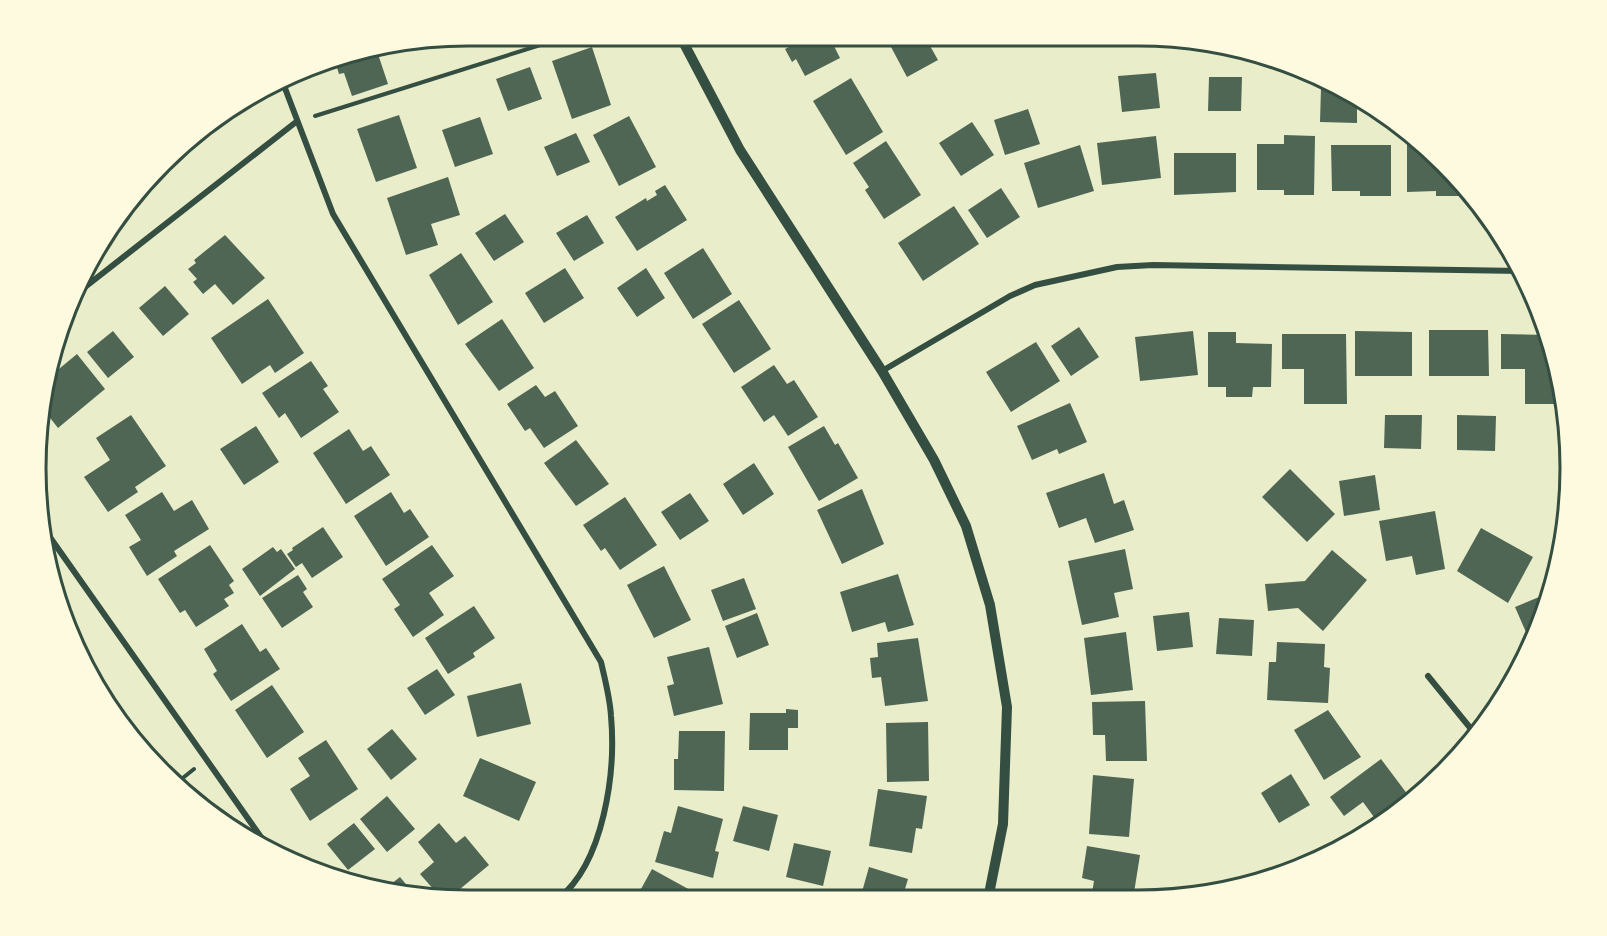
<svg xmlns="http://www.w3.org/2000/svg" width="1607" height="936" viewBox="0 0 1607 936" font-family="'Golos Text',sans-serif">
  <rect width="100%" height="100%" fill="#e9edc9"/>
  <path fill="#4f6655" d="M784,36H829L840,58L805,76L796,59L792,62L785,49L789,47Z
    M910,37H925L938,60L907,77L891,47Z
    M592,47L611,105L572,119L552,61Z
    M377,51L388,84L352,96L344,73L339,74L334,58Z
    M530,67L542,99L508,111L496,79Z
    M1156,73L1160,108L1122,112L1118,76Z
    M1209,77H1242L1241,111H1208Z
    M851,78L883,132L846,155L813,101Z
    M1321,88H1337L1357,98V123L1320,122Z
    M1028,109L1040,144L1005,155L994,120Z
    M399,115L417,168L376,182L357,129Z
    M629,116L656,167L619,186L593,135Z
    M480,117L493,154L455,167L442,130Z
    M972,122L994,155L961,176L939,143Z
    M576,133L590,162L557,176L544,147Z
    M1284,135L1315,136L1314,195H1284V190H1257V144H1284Z
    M1156,136L1161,178L1102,185L1097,143Z
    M886,141L921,195L884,219L865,190L869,187L853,163Z
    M1080,145L1094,191L1038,208L1024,163Z
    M1331,145H1391V196H1360V191H1332Z
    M1407,145H1424L1444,162L1467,190V196H1436V191L1407,192Z
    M1174,153H1236V192L1174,195Z
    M448,177L460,215L431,224L438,245L406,255L387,198Z
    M665,185L687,220L637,251L615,217L646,198L647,201L657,195L655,191Z
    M1001,188L1020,217L987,238L968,210Z
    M954,206L979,244L923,281L898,243Z
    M505,214L524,242L494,261L475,233Z
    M587,215L604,243L574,261L556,233Z
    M225,235L265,278L233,305L215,284L203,294L193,282L197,279L188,269L196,263L194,260Z
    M703,248L732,294L693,319L664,273Z
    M461,253L493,302L458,325L429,275Z
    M565,268L584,298L544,323L525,293Z
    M646,268L665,298L637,317L617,288Z
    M165,286L189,314L163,336L139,308Z
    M268,299L304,353L275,373L270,365L242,384L211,338Z
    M739,300L771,349L734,373L702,324Z
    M502,319L534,368L499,391L465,344Z
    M1079,327L1099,357L1071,376L1051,346Z
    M1429,330H1488L1489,376H1429Z
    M113,331L134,357L108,378L87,352Z
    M1193,331L1198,375L1140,381L1135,337Z
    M1355,331L1412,332V376H1355Z
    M1208,332H1236V343L1272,344L1271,387H1253L1252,397H1226V387H1208Z
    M1282,334H1346L1347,404H1304V369H1282Z
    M1501,334L1548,335L1563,383L1565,404H1525V369H1501Z
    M1036,342L1060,381L1011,412L986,372Z
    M77,354L105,389L58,428L44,410L48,378Z
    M311,361L328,386L323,389L339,412L301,438L285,413L279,418L262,393Z
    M774,365L787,384L794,380L818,417L788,436L774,415L764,422L741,387Z
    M536,385L545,397L555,391L578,426L544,448L530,428L525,431L507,404Z
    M1070,403L1087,442L1059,454L1057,449L1032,460L1017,426Z
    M131,415L166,466L135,487L138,492L108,512L84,477L110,460L96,438Z
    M1385,415H1422L1421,449L1384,448Z
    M1457,415L1496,416L1495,451L1457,450Z
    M256,426L279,462L244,485L220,449Z
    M824,426L835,445L838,443L858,478L819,501L788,447Z
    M349,429L363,451L371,446L390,475L346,504L313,453Z
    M576,440L609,484L576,506L544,463Z
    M754,463L774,494L743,515L723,484Z
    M1290,469L1335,514L1307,542L1262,497Z
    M1104,473L1114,504L1124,500L1134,530L1095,543L1086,518L1059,528L1046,493Z
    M1375,475L1380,510L1344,516L1339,481Z
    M862,489L884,544L842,564L817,510Z
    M162,492L174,511L192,500L209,529L174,551L177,556L147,576L129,547L141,540L125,515Z
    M391,492L404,513L410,509L429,537L386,566L354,516Z
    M690,493L709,521L680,540L661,512Z
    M625,497L657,545L620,570L605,548L601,551L583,525Z
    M1435,511L1445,569L1416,575L1412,556L1386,561L1379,521Z
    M323,527L343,557L312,578L302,563L296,567L287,554L293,550L292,548Z
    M1481,528L1533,557L1508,603L1457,571Z
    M210,545L234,581L229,585L234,593L224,599L229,606L196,627L185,610L180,613L158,579Z
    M432,545L454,576L429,593L444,615L413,637L394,609L400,605L382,579Z
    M273,547L277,552L281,549L295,569L260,596L242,569Z
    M1125,549L1133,589L1114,593L1119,617L1082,625L1068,561Z
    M1332,550L1367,580L1323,631L1298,608L1268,611L1265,584L1305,581Z
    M664,566L691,620L654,638L627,585Z
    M898,574L914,625L888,632L885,622L852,632L840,592Z
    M298,575L307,589L303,592L313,607L282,628L262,598Z
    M744,578L756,609L723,621L711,590Z
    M1551,592L1538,633L1532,646L1515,607Z
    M474,606L495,638L473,653L475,657L448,674L425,638Z
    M1189,612L1193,647L1157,651L1153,616Z
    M757,613L769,645L737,658L725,626Z
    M1219,618L1254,620L1252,656L1216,654Z
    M242,624L260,652L266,648L280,669L231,701L213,674L217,671L204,649Z
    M1126,632L1133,690L1091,695L1084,638Z
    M918,638L928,701L885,706L881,677L872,678L870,658L878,657L877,643Z
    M1277,642L1325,644L1324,667L1330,668L1328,703L1267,700L1269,662H1276Z
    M709,647L723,704L674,716L667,686L674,684L667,657Z
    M437,669L455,695L425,715L407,688Z
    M521,683L531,724L477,737L467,696Z
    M272,685L304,732L267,758L235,710Z
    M1145,701L1147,761H1106L1105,735H1093L1092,702Z
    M786,709L798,710V728H788V750H749L750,713H786Z
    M1328,710L1361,757L1324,780L1294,730Z
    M928,722L929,781L887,782L886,723Z
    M392,729L417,759L391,780L367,749Z
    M679,731H725L724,791L674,790V759H678Z
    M326,740L358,789L310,821L290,789L310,776L298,758Z
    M480,758L536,782L519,821L463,796Z
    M1381,759L1411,799L1379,824L1363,802L1344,816L1330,797Z
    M1291,774L1310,805L1279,823L1261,793Z
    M1093,775L1134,779L1129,837L1089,834Z
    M878,789L927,796L922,829L916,828L912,853L869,846Z
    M387,796L415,829L387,852L360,819Z
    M678,806L723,819L715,851L719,852L713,878L655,862L664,831L671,833Z
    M743,806L778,815L769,851L733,841Z
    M354,823L375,849L348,870L327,844Z
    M439,823L456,843L465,836L489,865L448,899H442L420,874L434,862L418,842Z
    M794,843L831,851L823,886L786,877Z
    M1087,846L1140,855L1133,899H1091L1094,881L1082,878Z
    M869,867L908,879L902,899H860Z
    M652,869L701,896L699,899L636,898Z
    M400,877L414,894L386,888Z
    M1154,893L1175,898L1152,899Z"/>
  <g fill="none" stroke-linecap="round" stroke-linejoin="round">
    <path stroke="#344e41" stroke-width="4" d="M315,116L569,36
      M179,781L194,769"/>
    <path stroke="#344e41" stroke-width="6" d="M283,83L333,214L601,662C605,680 610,698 611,716C616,772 604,863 558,899
      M80,291L296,122
      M882,371L1010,296L1035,285L1117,267L1153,265L1521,271
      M47,533L268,847
      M1428,676L1476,735"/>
    <path stroke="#344e41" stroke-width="10" d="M680,36L740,150L882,371L934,460L966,526L990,605L1007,707L1003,824L988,899"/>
  </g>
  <path d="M0 0H1607V936H0ZM468 46H1138A422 422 0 0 1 1560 468V468A422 422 0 0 1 1138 890H468A422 422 0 0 1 46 468V468A422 422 0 0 1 468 46Z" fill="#fefae0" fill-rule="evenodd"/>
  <path fill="none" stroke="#344e41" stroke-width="3" d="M468 46H1138A422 422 0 0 1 1560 468V468A422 422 0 0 1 1138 890H468A422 422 0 0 1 46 468V468A422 422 0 0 1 468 46Z"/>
</svg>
